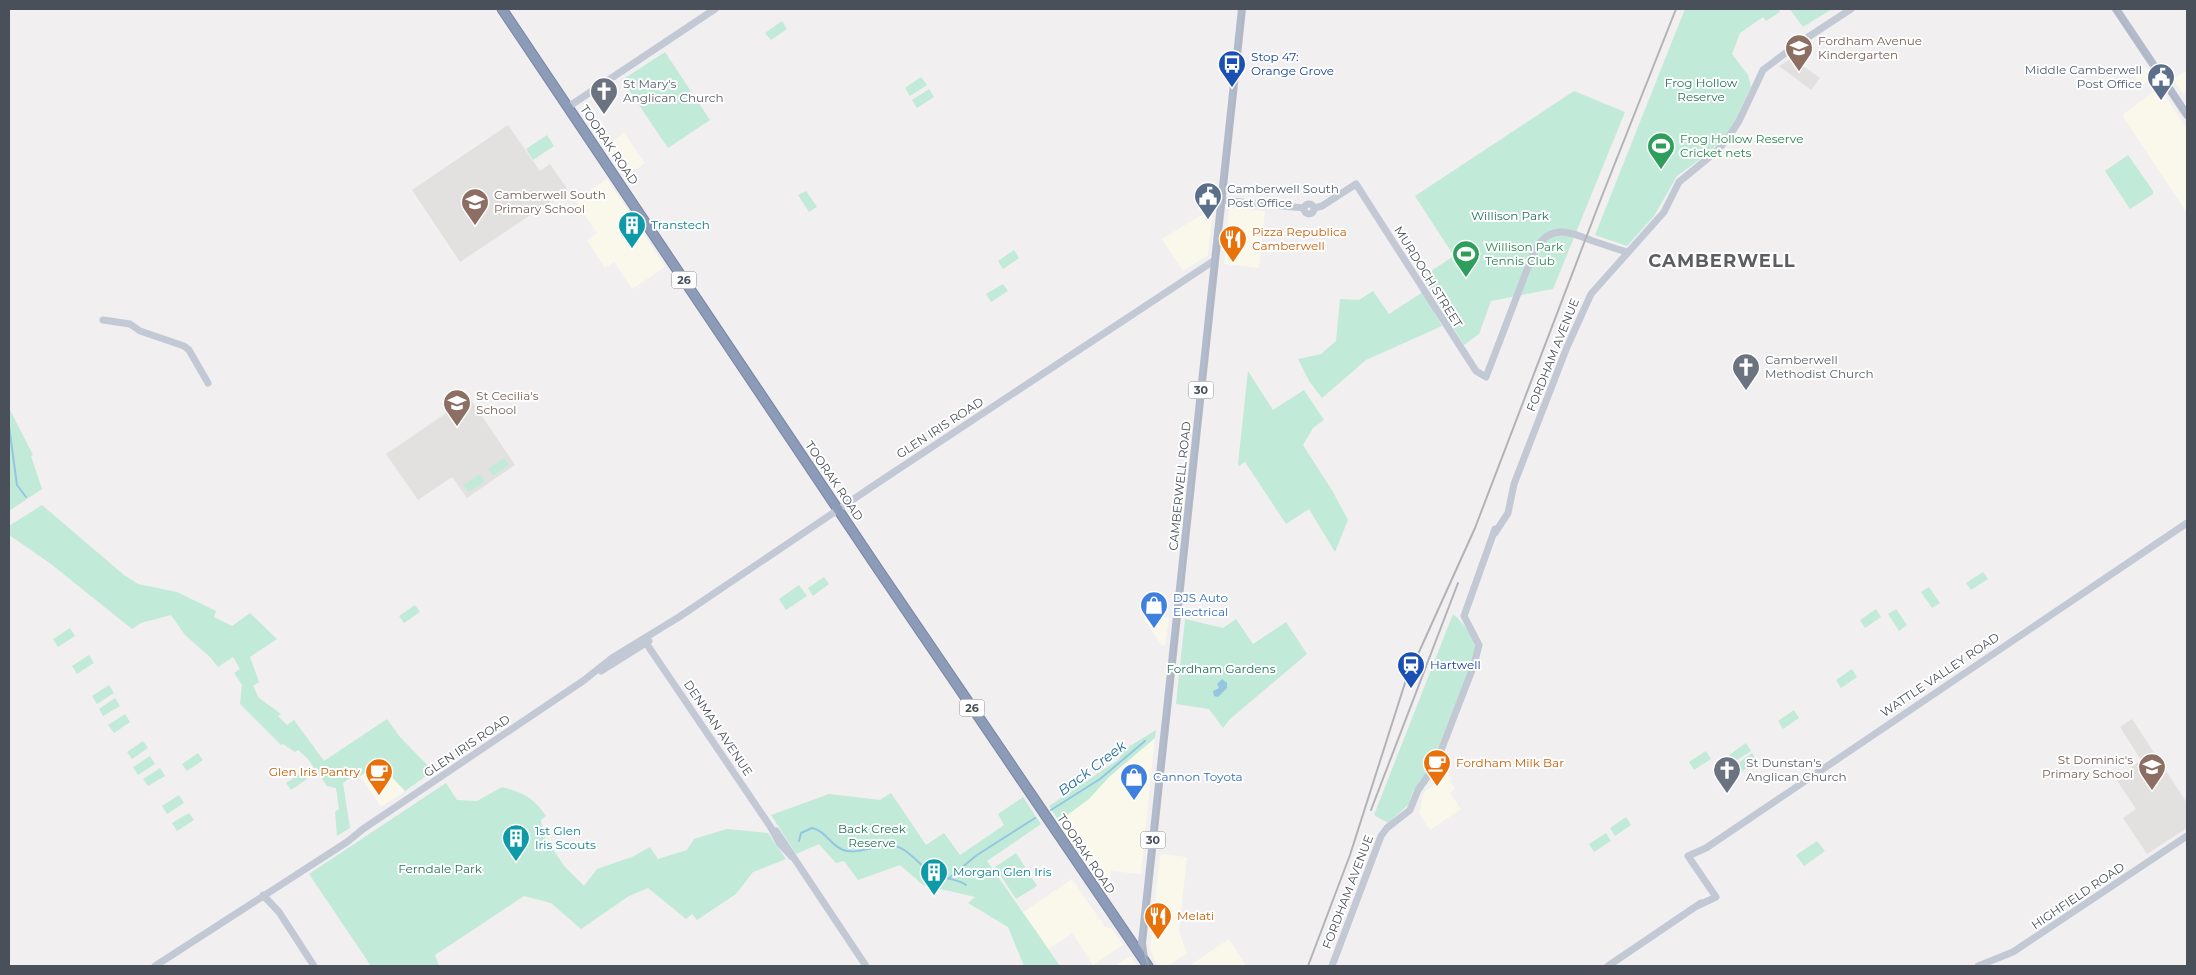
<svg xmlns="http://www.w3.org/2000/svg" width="2196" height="975" viewBox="0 0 2196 975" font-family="Montserrat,sans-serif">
  <rect width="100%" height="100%" fill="#f1efef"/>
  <path fill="#faf8ea" d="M2146,67L2153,78L2141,86L2134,75Z
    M2187,70V91L2183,94L2173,79Z
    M2160,87L2187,130V213L2122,115Z
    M624,133L645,163L625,177L605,146Z
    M607,179L665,267L632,289L614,262L605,268L587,240L597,233L575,200Z
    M1213,208L1208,255L1183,271L1162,239Z
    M1232,208L1265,211L1259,268L1224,264L1228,220L1229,210Z
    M1169,617L1165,645L1162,646L1144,619Z
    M1155,738L1141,874L1111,871L1109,894L1059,821L1089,799L1109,777Z
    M1442,764L1452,779L1449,780L1455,789L1450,793L1461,809L1430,830L1419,813L1424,792L1435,784Z
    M374,767L389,774L405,791L381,807L360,776Z
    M1163,854L1187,857L1179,932L1187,953L1168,966H1158L1150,949L1160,856Z
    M1072,879L1105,927L1111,928L1123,945L1093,965L1072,933L1049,949L1023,912Z
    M1229,939L1245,964L1242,966H1189Z
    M1130,956L1137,966H1114Z"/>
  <path fill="#e2e1e0" d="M1792,58L1820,78L1811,90L1779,66Z
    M508,125L540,171L550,164L568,190L460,262L412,190Z
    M467,399L471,400L515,465L467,498L452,477L418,500L386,454Z
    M2132,719L2187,803V828L2147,854L2123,818L2136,809L2116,779L2141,760L2120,727Z"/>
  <path fill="#c2ead8" d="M1685,9H1778L1780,12L1766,21L1763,17L1740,33L1732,54L1748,75L1751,86L1737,117L1729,131L1710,152L1677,176L1654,216L1627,246L1595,235Z
    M1790,9H1832L1803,27Z
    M782,21L787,29L771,40L765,33Z
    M665,52L710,120L668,148L622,80Z
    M921,77L927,85L910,96L905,88Z
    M929,89L934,97L917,108L912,100Z
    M1574,91L1625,112L1553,289L1491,301L1479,334L1464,345L1422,277L1454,256L1415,196Z
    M547,135L554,146L533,160L526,149Z
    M2128,155L2153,191V194L2130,209L2105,171Z
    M806,191L817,207L809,212L798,195Z
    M1014,250L1019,258L1003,269L998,261Z
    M1003,284L1008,291L991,302L986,294Z
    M1373,291L1389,314L1423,292L1442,326L1366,360L1322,398L1309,381L1298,359L1321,354L1336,341L1340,299L1359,300Z
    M1248,371L1273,410L1304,390L1324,420L1313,428L1303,445L1333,492L1348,520L1335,552L1309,509L1286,524L1245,462L1239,466L1238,464Z
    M9,408L33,455L31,456L42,489L9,511Z
    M504,458L509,465L493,476L488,469Z
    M480,474L485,481L469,492L463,485Z
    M42,505L124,575L138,584L177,592L216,611L214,617L232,626L250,613L277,639L250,657L259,682L253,686L259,698L281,714L278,716L287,725L294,720L324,761L387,719L400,737L433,771L405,791L389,774L375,767L360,776L358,772L343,783L350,828L337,836L335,812L339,809L336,788L327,786L308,759L298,750L295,752L283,744L281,745L240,704L242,685L234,673L240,669L233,657L218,667L210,657L185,635L171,615L141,623L132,629L51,564L9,535V526Z
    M1983,572L1988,579L1971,590L1966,583Z
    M824,577L829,584L813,596L808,588Z
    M799,585L807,596L786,610L779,599Z
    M1929,587L1940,603L1932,608L1921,592Z
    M415,605L420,612L404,623L399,616Z
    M1876,609L1881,617L1865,628L1860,620Z
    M1896,609L1907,625L1899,631L1888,614Z
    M1453,614C1463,623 1476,637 1476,652L1430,768L1427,769L1426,775L1413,791L1409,804L1388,823L1374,815Z
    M1185,619L1223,628L1236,619L1253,644L1286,622L1307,654L1229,720L1223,728L1209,709L1176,704Z
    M70,628L75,636L58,647L53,639Z
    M89,655L94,663L77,674L72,666Z
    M1852,669L1857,677L1841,688L1836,680Z
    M109,685L114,693L97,704L92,696Z
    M115,698L120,706L103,716L99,709Z
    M1794,710L1799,718L1783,729L1778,721Z
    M125,714L130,722L114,733L108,725Z
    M1156,730L1155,738L1109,777L1089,799L1059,821L1049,806L1118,760L1125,749Z
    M143,741L148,748L132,759L127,752Z
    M1746,743L1751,751L1734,762L1729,755Z
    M1706,751L1711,759L1694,770L1689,762Z
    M198,753L203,760L187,771L182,764Z
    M1752,753L1757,761L1741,772L1736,765Z
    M150,756L155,764L138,775L133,767Z
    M160,768L165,776L148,786L143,779Z
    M302,772L307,779L291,790L286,783Z
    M446,783L457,800L477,801L502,787C524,793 533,797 546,816L541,820L543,835L565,867L584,886L597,869L632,857L650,847L658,859L687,850L694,839L727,829L768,833L786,859L753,872L736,894L697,920L692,914L686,919L648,888L629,896L581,929L551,903L524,896L435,955L439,966H371L309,874Z
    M891,793L926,845L944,833L960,855L1004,825L998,814L1023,797L1041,824L987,861L1060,966H1024L1008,927L968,903L975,897L923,885L900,865L858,880L844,861L836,863L819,844L796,854L771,815L829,794L880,800Z
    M179,795L184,803L167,814L162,806Z
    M189,813L194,820L177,831L172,823Z
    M1626,817L1631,825L1615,836L1610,828Z
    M1606,833L1611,841L1594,852L1589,844Z
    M1817,841L1825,851L1804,866L1796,855Z
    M1016,853L1037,886L1016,899L995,867Z"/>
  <path fill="#94c6e2" d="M1222,679L1227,683V688L1218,697L1214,696L1213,691L1219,688L1217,684Z"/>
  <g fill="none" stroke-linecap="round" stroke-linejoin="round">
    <path stroke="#94c6e2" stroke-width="2" d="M9,426L17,485L26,497
      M1051,810L1100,779L1145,741
      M799,841L801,833L812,828C826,831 830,845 843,850C858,855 874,845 889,845C906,845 918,864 930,872C941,880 956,877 966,885
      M949,878L977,855L1035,818"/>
    <g stroke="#7786a4" stroke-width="11">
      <path id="highway" d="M502,9L878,569L1148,966"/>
    </g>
    <path stroke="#c2c8d4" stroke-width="7" d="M568,107L715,9
      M1221,200L1304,208
      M1304 209a5 5 0 1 1 10 0a5 5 0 1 1-10 0Z
      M1314,208L1322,206L1356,184L1476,371L1486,377L1533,254C1548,223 1567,231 1593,241C1605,245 1616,249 1627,252
      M103,320L130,324L140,331L184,346L189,350L208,383
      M1495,533L1508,513L1514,484L1567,347L1591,294L1664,212L1679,182L1718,150L1730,135L1739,121L1763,70L1796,45L1851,9
      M646,643L770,826L780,844L792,857
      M601,671L649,641
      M776,831L866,966
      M263,895L279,912L314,966
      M1697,906L1716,897L1688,856L1706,848L2187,523
      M155,966L347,842L363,829L583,681L612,658L679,617L882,480L1215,260
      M1332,966L1381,836L1387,828L1410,810L1418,790L1435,766L1474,665L1479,645L1464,616L1495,529
      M1608,966L1701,903
      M1978,966L2013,952L2187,836"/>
    <path stroke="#b2bbcb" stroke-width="8" d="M2116,9L2187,115
      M1144,959L1142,943L1242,9"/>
    <use href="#highway" stroke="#8c9bb8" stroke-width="9"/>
    <path stroke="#b2b3b8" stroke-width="1" d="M2114,9L2187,118
      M1149,966L1145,956L1144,944L1244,9"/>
    <path stroke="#b2b3b8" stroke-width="2" d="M1371,810L1458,583
      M1308,966L1350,855L1405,683L1475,528L1602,196L1676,9"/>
  </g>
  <defs>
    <g id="school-pin" transform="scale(1.4375)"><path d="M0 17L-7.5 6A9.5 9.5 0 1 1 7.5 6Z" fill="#8d6e63" stroke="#fff"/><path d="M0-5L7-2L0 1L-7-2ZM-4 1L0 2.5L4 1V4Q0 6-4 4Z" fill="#fff"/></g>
    <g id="bus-pin" transform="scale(1.4375)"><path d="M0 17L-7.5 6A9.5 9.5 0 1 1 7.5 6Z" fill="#1a4fb4" stroke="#fff"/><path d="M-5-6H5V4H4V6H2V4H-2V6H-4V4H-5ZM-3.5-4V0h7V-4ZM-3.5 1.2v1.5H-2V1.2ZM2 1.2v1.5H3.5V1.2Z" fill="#fff"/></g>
    <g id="civic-pin" transform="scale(1.4375)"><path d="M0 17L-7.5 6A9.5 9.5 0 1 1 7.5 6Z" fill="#5c6f8a" stroke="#fff"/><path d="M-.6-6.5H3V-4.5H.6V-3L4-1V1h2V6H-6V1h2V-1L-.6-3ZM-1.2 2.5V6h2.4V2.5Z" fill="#fff"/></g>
    <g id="church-pin" transform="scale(1.4375)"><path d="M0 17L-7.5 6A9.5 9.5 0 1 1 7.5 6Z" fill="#6b7280" stroke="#fff"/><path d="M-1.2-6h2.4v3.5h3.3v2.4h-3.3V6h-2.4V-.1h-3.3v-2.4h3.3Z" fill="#fff"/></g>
    <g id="stadium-pin" transform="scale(1.4375)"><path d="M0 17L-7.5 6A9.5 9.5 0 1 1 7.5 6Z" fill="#2e9e5b" stroke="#fff"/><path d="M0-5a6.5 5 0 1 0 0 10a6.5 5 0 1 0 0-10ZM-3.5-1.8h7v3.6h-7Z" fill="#fff"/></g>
    <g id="building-pin" transform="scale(1.4375)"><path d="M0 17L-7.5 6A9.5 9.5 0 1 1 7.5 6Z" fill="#0f9aa8" stroke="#fff"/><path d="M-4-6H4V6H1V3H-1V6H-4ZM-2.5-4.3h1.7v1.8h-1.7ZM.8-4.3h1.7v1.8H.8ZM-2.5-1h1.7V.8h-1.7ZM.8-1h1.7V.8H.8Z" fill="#fff"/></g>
    <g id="restaurant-pin" transform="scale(1.4375)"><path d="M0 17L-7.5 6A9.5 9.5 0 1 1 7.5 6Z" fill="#e8710a" stroke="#fff"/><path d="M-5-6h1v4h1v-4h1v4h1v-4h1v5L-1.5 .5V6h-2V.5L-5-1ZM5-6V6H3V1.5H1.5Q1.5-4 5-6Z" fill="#fff"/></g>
    <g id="shop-pin" transform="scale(1.4375)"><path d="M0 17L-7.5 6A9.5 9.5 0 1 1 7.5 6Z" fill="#3f7fe0" stroke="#fff"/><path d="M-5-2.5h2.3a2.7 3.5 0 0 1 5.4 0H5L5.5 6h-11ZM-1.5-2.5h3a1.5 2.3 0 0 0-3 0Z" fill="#fff"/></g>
    <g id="station-pin" transform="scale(1.4375)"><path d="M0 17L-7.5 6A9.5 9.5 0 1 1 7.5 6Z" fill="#1a4fb4" stroke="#fff"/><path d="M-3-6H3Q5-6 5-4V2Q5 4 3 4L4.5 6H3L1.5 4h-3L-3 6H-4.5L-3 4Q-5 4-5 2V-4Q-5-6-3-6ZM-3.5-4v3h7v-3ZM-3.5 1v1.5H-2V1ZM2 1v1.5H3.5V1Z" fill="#fff"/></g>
    <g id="cafe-pin" transform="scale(1.4375)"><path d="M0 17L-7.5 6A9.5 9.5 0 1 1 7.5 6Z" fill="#e8710a" stroke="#fff"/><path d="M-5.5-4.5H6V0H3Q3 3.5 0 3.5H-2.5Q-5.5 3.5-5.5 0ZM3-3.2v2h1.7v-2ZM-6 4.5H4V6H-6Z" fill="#fff"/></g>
  </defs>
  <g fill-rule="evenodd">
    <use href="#school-pin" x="1799" y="48"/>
    <use href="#bus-pin" x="1232" y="64"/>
    <use href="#civic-pin" x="2161" y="77"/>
    <use href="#church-pin" x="604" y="91"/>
    <use href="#stadium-pin" x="1661" y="146"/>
    <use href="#civic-pin" x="1208" y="196"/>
    <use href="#school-pin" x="475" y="202"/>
    <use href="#building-pin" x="632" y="225"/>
    <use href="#restaurant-pin" x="1233" y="239"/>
    <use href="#stadium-pin" x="1466" y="254"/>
    <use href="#church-pin" x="1746" y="367"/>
    <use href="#school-pin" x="457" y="403"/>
    <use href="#shop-pin" x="1154" y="605"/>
    <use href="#station-pin" x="1411" y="665"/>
    <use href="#cafe-pin" x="1437" y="763"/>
    <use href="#school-pin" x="2152" y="767"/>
    <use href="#church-pin" x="1727" y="770"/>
    <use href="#cafe-pin" x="379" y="772"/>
    <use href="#shop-pin" x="1134" y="777"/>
    <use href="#building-pin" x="516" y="838"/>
    <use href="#building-pin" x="934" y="872"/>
    <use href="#restaurant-pin" x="1158" y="916"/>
  </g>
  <g text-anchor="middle" stroke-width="4" stroke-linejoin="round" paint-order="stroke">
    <g fill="#fff" stroke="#80848c" stroke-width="1">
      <rect x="671.5" y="271.5" width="25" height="17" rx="4"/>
      <rect x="1188.5" y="381.5" width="25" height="17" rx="4"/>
      <rect x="959.5" y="699.5" width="25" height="17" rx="4"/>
      <rect x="1140.5" y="831.5" width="25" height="17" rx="4"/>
    </g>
    <g font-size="11" font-weight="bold" fill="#49505a">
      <text x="684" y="284">26</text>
      <text x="1201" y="394">30</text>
      <text x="972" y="712">26</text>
      <text x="1153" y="844">30</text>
    </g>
    <g font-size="12" fill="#785e54" stroke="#fff" text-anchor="start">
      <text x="1818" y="45">Fordham Avenue<tspan x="1818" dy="14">Kindergarten</tspan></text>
      <text x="494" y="199">Camberwell South<tspan x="494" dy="14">Primary School</tspan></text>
      <text x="476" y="400">St Cecilia's<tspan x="476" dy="14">School</tspan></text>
      <text x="2133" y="764" text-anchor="end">St Dominic's<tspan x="2133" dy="14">Primary School</tspan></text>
    </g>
    <g font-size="12" fill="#164399" stroke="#fff" text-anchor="start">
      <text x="1251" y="61">Stop 47:<tspan x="1251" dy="14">Orange Grove</tspan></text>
      <text x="1430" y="669">Hartwell</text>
    </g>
    <g font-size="12" fill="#4e5e75" stroke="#fff" text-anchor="end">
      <text x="2142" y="74">Middle Camberwell<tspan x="2142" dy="14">Post Office</tspan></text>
      <text x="1227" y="193" text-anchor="start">Camberwell South<tspan x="1227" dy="14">Post Office</tspan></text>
    </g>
    <g font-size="12" fill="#217457" stroke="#fff">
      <text x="1701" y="87">Frog Hollow<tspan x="1701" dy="14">Reserve</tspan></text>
      <text x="1510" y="220">Willison Park</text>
      <text x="1221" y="673">Fordham Gardens</text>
      <text x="872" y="833">Back Creek<tspan x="872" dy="14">Reserve</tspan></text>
      <text x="440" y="873">Ferndale Park</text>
    </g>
    <g font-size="12" fill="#5b616d" stroke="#fff" text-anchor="start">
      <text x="623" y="88">St Mary's<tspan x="623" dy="14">Anglican Church</tspan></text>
      <text x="1765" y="364">Camberwell<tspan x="1765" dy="14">Methodist Church</tspan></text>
      <text x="1746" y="767">St Dunstan's<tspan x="1746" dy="14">Anglican Church</tspan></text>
    </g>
    <g font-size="12" fill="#27864d" stroke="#fff" text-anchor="start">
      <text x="1680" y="143">Frog Hollow Reserve<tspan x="1680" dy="14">Cricket nets</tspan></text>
      <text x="1485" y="251">Willison Park<tspan x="1485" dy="14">Tennis Club</tspan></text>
    </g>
    <g font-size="12" fill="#49505a" stroke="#fff">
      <text transform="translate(609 145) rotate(56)" y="4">TOORAK ROAD</text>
      <text transform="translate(1428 277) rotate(58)" y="4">MURDOCH STREET</text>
      <text transform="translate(1553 355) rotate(-68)" y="4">FORDHAM AVENUE</text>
      <text transform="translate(940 428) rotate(-33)" y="4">GLEN IRIS ROAD</text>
      <text transform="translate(834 481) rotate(56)" y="4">TOORAK ROAD</text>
      <text transform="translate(1180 486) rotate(-84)" y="4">CAMBERWELL ROAD</text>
      <text transform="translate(1940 675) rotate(-34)" y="4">WATTLE VALLEY ROAD</text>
      <text transform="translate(718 728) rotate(56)" y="4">DENMAN AVENUE</text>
      <text transform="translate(467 746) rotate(-34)" y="4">GLEN IRIS ROAD</text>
      <text transform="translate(1086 854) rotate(56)" y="4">TOORAK ROAD</text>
      <text transform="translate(1348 892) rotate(-69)" y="4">FORDHAM AVENUE</text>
      <text transform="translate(2078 896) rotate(-34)" y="4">HIGHFIELD ROAD</text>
    </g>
    <g font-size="12" fill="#0d838f" stroke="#fff" text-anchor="start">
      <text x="651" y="229">Transtech</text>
      <text x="535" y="835">1st Glen<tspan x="535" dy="14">Iris Scouts</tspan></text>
      <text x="953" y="876">Morgan Glen Iris</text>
    </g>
    <g font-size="12" fill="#c56008" stroke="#fff" text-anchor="start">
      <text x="1252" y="236">Pizza Republica<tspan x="1252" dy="14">Camberwell</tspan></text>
      <text x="1456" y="767">Fordham Milk Bar</text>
      <text x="360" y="776" text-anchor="end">Glen Iris Pantry</text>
      <text x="1177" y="920">Melati</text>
    </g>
    <g font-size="12" fill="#366cbe" stroke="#fff" text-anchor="start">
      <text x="1173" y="602">DJS Auto<tspan x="1173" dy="14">Electrical</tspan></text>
      <text x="1153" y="781">Cannon Toyota</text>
    </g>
    <g font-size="14" font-style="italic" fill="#1c6d9b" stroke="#fff">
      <text transform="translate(1092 768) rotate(-37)" y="5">Back Creek</text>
    </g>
    <g font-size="18" font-weight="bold" letter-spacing="1" fill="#5c5e63" stroke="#fff">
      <text x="1722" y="267">CAMBERWELL</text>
    </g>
  </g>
  <rect width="2196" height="975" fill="none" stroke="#49505a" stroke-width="20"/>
</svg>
